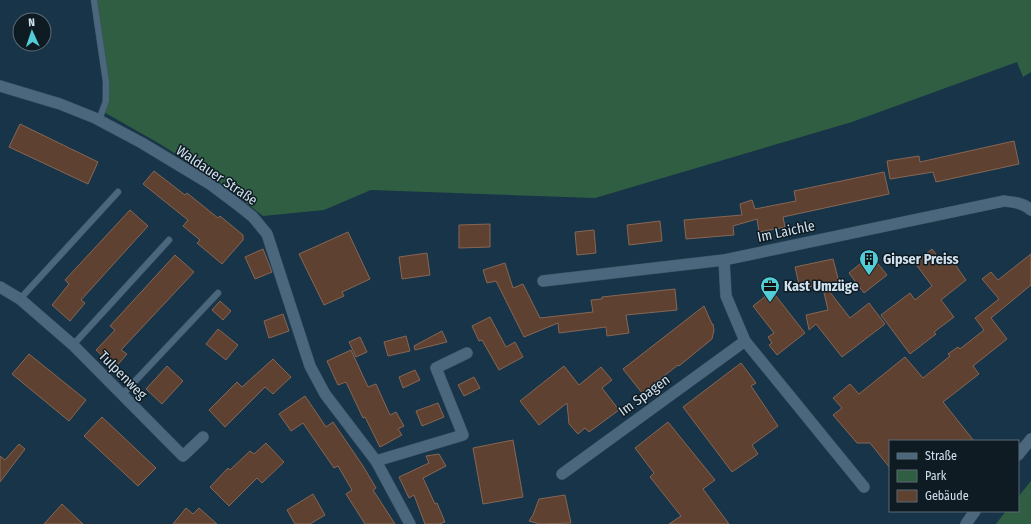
<svg xmlns="http://www.w3.org/2000/svg" width="1031" height="524" viewBox="0 0 1031 524" font-family="'Fira Sans Condensed',sans-serif">
  <rect width="100%" height="100%" fill="#183448"/>
  <path fill="#305e43" d="M94,0H1031V72L1023,77L1017,62L852,122L595,198L371,190L324,210L263,216L214,178L160,144L102,111L103,75Z
    M1031,481V524H996L1006,511H1018V497Z"/>
  <path fill="#5f4131" stroke="#866654" d="M20,124L98,162L88,184L9,147Z
    M1014,141L1019,164L936,182L933,172L890,179L887,161L919,156L920,162Z
    M154,171L185,195L187,193L218,218L220,216L243,235V240L222,264L197,243L200,240L183,226L188,220L143,184Z
    M884,172L889,194L783,217L785,227L759,232L757,219L733,226L734,235L686,239L684,220L742,215L740,204L752,200L755,209L796,201L794,191Z
    M130,210L148,226L81,300L85,303L70,321L52,305L69,284L65,280Z
    M660,221L662,241L629,245L627,225Z
    M490,224V247L459,248V225Z
    M594,230L596,253L577,255L575,232Z
    M348,232L370,279L342,292L344,296L324,305L299,254Z
    M263,249L272,272L255,279L245,257Z
    M932,249L945,266L952,260L966,280L941,300L954,317L934,332L936,334L910,354L881,315L910,293L915,300L932,286L915,263Z
    M427,253L430,275L402,279L399,257Z
    M1031,254V285L991,318L1007,339L973,366L979,374L943,402L974,441H890V468L870,443H857L833,415L842,408L833,398L850,384L859,394L905,357L923,378L950,356L948,354L958,347L960,349L984,330L975,318L999,299L982,279L991,272L998,280Z
    M175,255L194,272L121,350L127,354L115,368L96,350L115,330L110,326Z
    M867,258L870,262L874,259L887,275L864,293L849,273Z
    M833,259L839,282H835L837,289L829,291L850,318L869,303L885,324L842,357L816,324L809,330L806,315L828,310L822,284L800,289L795,267Z
    M505,263L513,288L523,284L540,318L593,312L591,300L602,299V297L675,289L677,310L626,315L629,333L607,336L606,327L559,333L558,323L524,337L496,281L487,283L483,270Z
    M772,291L805,333L777,355L769,345L772,343L768,337L774,333L753,306Z
    M220,301L231,311L223,320L212,310Z
    M704,306L712,324H713L714,330L712,339L679,366L678,365L642,393L623,369Z
    M283,314L289,331L269,338L264,321Z
    M490,317L506,347L515,342L523,357L499,370L482,340L479,341L472,326Z
    M218,329L238,345L226,360L206,344Z
    M442,331L447,342L415,350L414,346Z
    M406,336L410,351L388,356L384,342Z
    M360,337L367,352L356,357L349,342Z
    M351,350L368,387L376,384L390,415L396,412L404,426L398,429L402,435L380,447L365,417L363,418L346,382L338,385L327,361Z
    M29,354L86,400L69,421L12,374Z
    M273,359L291,377L273,394L265,387L225,427L209,410L237,382L242,387Z
    M741,363L756,383L751,386L778,426L752,445L758,454L732,472L683,407Z
    M167,366L183,381L162,404L146,389Z
    M564,366L579,385L601,367L612,380L602,388L619,410L589,432L585,428L578,434L569,424L567,403L539,425L520,401Z
    M415,370L420,380L403,388L399,377Z
    M474,377L480,388L464,396L458,385Z
    M305,396L326,427L333,422L363,466L376,488L373,490L395,524H365L346,494L352,490L338,466L334,468L303,423L291,431L279,414Z
    M438,403L444,417L422,426L416,411Z
    M102,417L156,468L138,486L84,436Z
    M668,422L715,480L703,489L729,524H669L681,516L650,477L654,473L635,448Z
    M513,440L523,497L483,504L473,448Z
    M266,443L284,462L262,483L257,478L229,506L210,487L228,468L230,470L250,451L254,454Z
    M19,444L25,449L0,482V456L5,460Z
    M439,454L446,466L423,478L435,504L437,503L445,522L439,524H425L414,495L409,498L399,477L429,463L426,456Z
    M313,494L325,515L310,524H295L287,510Z
    M565,495L571,523L540,524L529,521L533,515L539,499Z
    M62,504L83,524H44Z
    M186,508L193,514L199,508L217,524H173Z"/>
  <g fill="none" stroke-linecap="round" stroke-linejoin="round">
    <g stroke="#3a5263" stroke-width="7">
      <path id="service" d="M94,0L106,82V101L99,120
        M20,299L118,192
        M73,345L169,240
        M122,395L218,293"/>
    </g>
    <g stroke="#3a5263" stroke-width="12">
      <path id="minor" d="M0,86L60,104L95,118L142,143L210,184L238,205L253,217L267,234L310,366L325,394L376,461L410,524
        M543,281L724,260L1004,201C1013,202 1024,203 1031,210
        M0,287L20,299L73,345L183,456L203,437
        M745,341L864,487
        M376,461L463,435L436,368L467,353
        M562,474L745,341L726,296L724,260"/>
    </g>
    <g stroke="#3a5263" stroke-width="12">
      <path id="tertiary" d="M1018,455L1031,439
        M966,524L975,511"/>
    </g>
    <use href="#service" stroke="#4a677d" stroke-width="6"/>
    <use href="#minor" stroke="#4a677d" stroke-width="11"/>
    <use href="#tertiary" stroke="#4a677d" stroke-width="11"/>
  </g>
  <defs>
    <g id="building-pin" transform="scale(1)"><path d="M0 17L-7.5 6A9.5 9.5 0 1 1 7.5 6Z" fill="#52ccd6" stroke="#0e1b23"/><path d="M-4-6H4V6H1V3H-1V6H-4ZM-2.5-4.3h1.7v1.8h-1.7ZM.8-4.3h1.7v1.8H.8ZM-2.5-1h1.7V.8h-1.7ZM.8-1h1.7V.8H.8Z" fill="#111"/></g>
    <g id="office-pin" transform="scale(1)"><path d="M0 17L-7.5 6A9.5 9.5 0 1 1 7.5 6Z" fill="#52ccd6" stroke="#0e1b23"/><path d="M-6-3h4V-5.5h4V-3h4V5H-6ZM-1-4.5V-3h2v-1.5ZM-6 0V1H6V0Z" fill="#111"/></g>
  </defs>
  <g fill-rule="evenodd">
    <use href="#building-pin" x="869" y="259"/>
    <use href="#office-pin" x="770" y="286"/>
  </g>
  <g text-anchor="middle" stroke-width="3" stroke-linejoin="round" paint-order="stroke">
    <g font-size="14" fill="#d0e0ed" stroke="#0e1b23">
      <text transform="translate(217 175) rotate(34)" y="5">Waldauer Straße</text>
      <text transform="translate(786 231) rotate(-12)" y="5">Im Laichle</text>
      <text transform="translate(123 375) rotate(45)" y="5">Tulpenweg</text>
      <text transform="translate(644 395) rotate(-36)" y="5">Im Spagen</text>
    </g>
    <g font-size="14" font-weight="bold" fill="#d0e0ed" stroke="#0e1b23" text-anchor="start">
      <text x="883" y="264">Gipser Preiss</text>
      <text x="784" y="291">Kast Umzüge</text>
    </g>
  </g>
  <rect x="889" y="440" width="130" height="72" fill="#0e1b23" stroke="#5c6a74"/>
  <rect x="897" y="453" width="20" height="6" fill="#4a677d" stroke="#5c6a74"/>
  <text x="925" y="460" font-size="12" fill="#d0e0ed">Straße</text>
  <rect x="897" y="470" width="20" height="12" fill="#305e43" stroke="#5c6a74"/>
  <text x="925" y="480" font-size="12" fill="#d0e0ed">Park</text>
  <rect x="897" y="490" width="20" height="12" fill="#5f4131" stroke="#5c6a74"/>
  <text x="925" y="500" font-size="12" fill="#d0e0ed">Gebäude</text>
  <g transform="translate(32 32) rotate(357)"><circle r="19" fill="#0e1b23" stroke="#5c6a74"/>
  <path d="M0-3L7 15L0 10L-7 15Z" fill="#52ccd6"/>
  <text y="-6" font-size="11" font-weight="bold" text-anchor="middle" fill="#d0e0ed">N</text>
  </g>
</svg>
